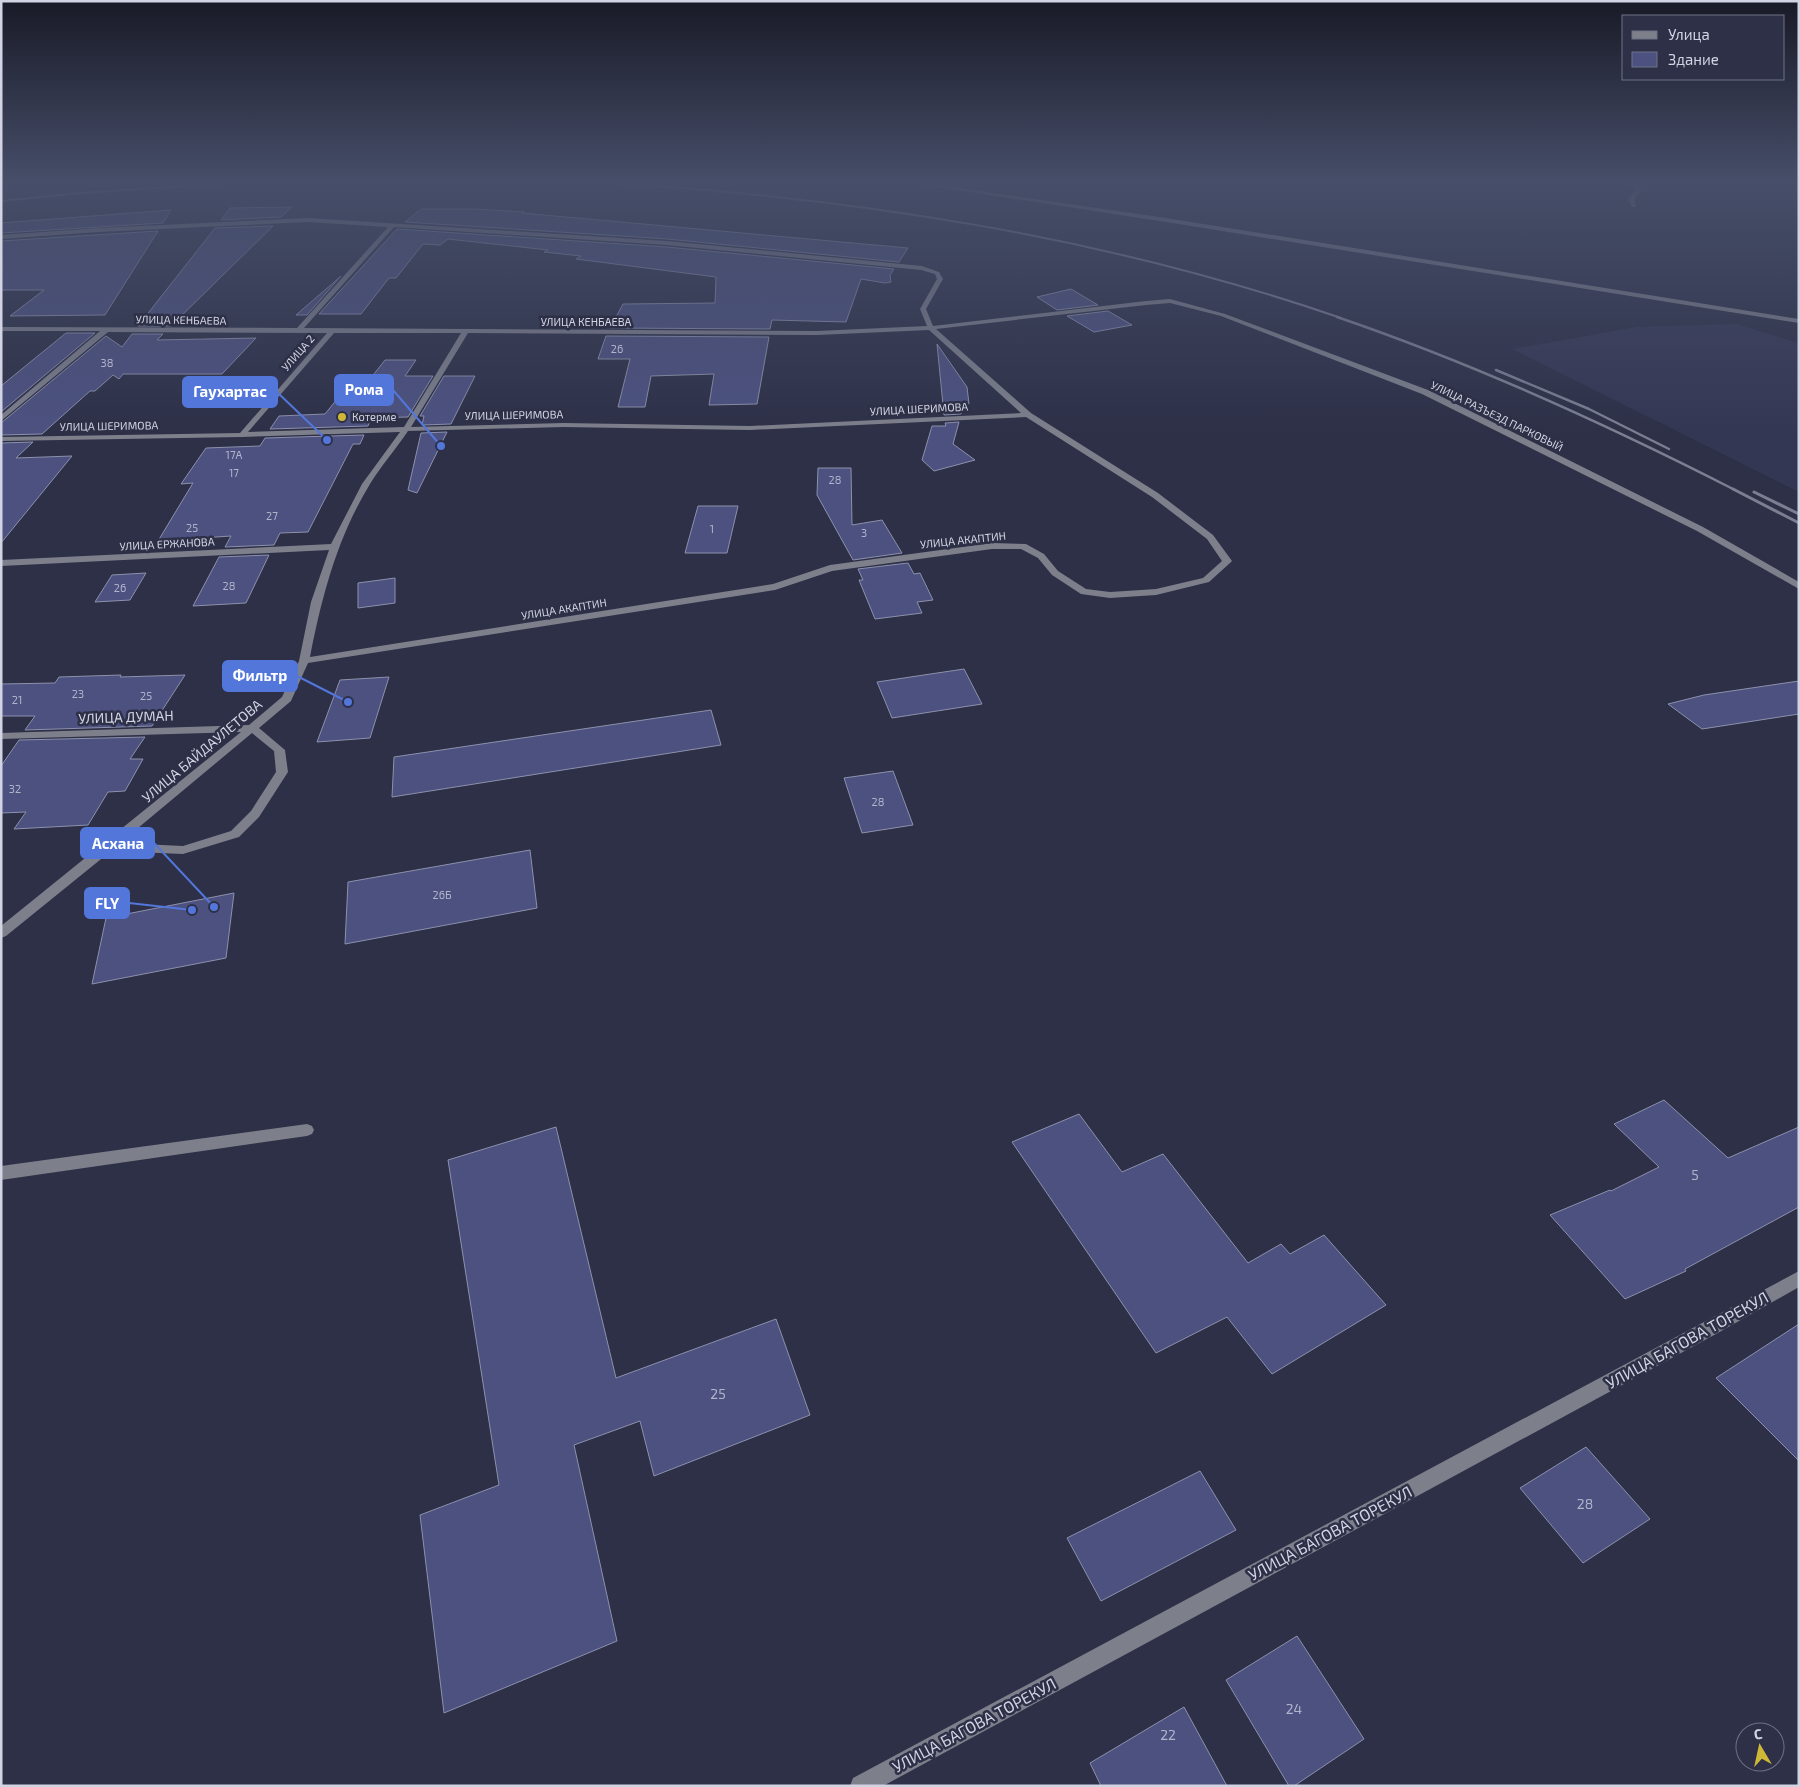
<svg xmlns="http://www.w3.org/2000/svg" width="1800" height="1787" viewBox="0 0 1800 1787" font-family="'Exo 2',sans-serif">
  <rect width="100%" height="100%" fill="#2d3047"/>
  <path fill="#343754" d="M1736,324L1799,343V492L1512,349L1637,327Z"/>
  <path fill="#4c5180" stroke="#8d91ac" d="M292,207L281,217L221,220L230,208Z
    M421,209H475L524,212L522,213L908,248L899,262L667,239L405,222Z
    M171,210L163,223L1,233V223Z
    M273,226L171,326H138L215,228Z
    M397,229L667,247L894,269L890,275L891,282L885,283L861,279L846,322L772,320L770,329L610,328L623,304L715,303L716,277L576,259L581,256L544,252L548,250L448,239L440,245L423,244L396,278H389L361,314H319Z
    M158,231L105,315L10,316L44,290H1V241Z
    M341,276L307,315H296Z
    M1071,289L1098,305L1057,310L1037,297Z
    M1108,311L1132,325L1094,332L1067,316Z
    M66,333H95L1,412V386Z
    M132,334H163L157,340L256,338L222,374H123L119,379L113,375L95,391H90L42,434L1,435V423L106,336L122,347Z
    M606,336L769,337L757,404L709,405L714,374L651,376L645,407H618L630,359H598Z
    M937,344L967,387L969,404H964L961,414L944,415Z
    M385,360H416L405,376H433L408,417L371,418L368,426L270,429L279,416L325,414L342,393H359Z
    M444,376H475L451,424L422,425L424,416H420Z
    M959,422L953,444L975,460L934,471L922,460L932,426H946L945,423Z
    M447,432L417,493L408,490L421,433Z
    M364,435L360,444H353L308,532L280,533L274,545L225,547L231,536L158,541L193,483L181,484L206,448L260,446L265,438Z
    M33,442L16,458L72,456L1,543V443Z
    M818,468H851L852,525L882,520L902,553L853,560L817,495Z
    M698,506H738L727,553H685Z
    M269,555L246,603L193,606L219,557Z
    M908,563L914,574L920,573L933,600L917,602L922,613L875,619L859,580H863L858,569Z
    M146,573L130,600L95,602L112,575Z
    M395,578V603L358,608V583Z
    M964,669L982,704L892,718L877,682Z
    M121,675L120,677L185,675L152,726L25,730L35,716H1V684L55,683L59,677Z
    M389,677L370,738L317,742L340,680Z
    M1799,681V714L1702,729L1668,704L1704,695Z
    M711,710L721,745L392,797L394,757Z
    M145,737L130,759H143L125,791L108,792L88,825L14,829L26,812L1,813V766L19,740Z
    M893,771L913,825L862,833L844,778Z
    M530,850L537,908L345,944L348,882Z
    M234,893L226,958L92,984L106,918Z
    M1664,1100L1728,1158L1799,1127V1207L1685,1269L1686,1271L1625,1299L1550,1215L1610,1190L1611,1191L1659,1167L1614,1124Z
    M1079,1114L1122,1172L1163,1154L1248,1263L1281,1244L1290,1254L1324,1235L1386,1305L1272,1374L1227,1317L1156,1353L1012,1142Z
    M556,1127L616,1378L776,1319L810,1415L654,1476L640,1421L574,1445L617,1641L444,1713L420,1515L499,1485L448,1160Z
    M1799,1324V1461L1716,1378Z
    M1586,1447L1650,1519L1583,1563L1520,1488Z
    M1200,1471L1236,1530L1101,1601L1067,1538Z
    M1297,1636L1364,1739L1294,1786H1289L1226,1680Z
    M1184,1707L1227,1786H1101L1090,1763Z"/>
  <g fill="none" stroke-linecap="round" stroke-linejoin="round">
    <path fill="#7d7f8b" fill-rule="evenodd" d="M904,182H919L1166,218L1799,319V323L1166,222Z
      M1629,182H1634L1642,190L1634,199L1636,207H1632L1628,199L1636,190Z
      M308,218L667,241L922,266L939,272L943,279L926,309L933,326L1146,301L1170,299L1225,314L1428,390L1703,527L1799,582V589L1697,531L1422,394L1221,316L1170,303L1146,305L936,329L1031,413L1158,493L1213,535L1232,561L1230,563L1209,582L1156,595L1110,598L1081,594L1052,575L1038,558L1021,549H992L832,571L775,590L308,663L291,701L259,728L285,750L288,772L259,817L239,837L183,854L111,851L6,936L1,938V926L241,732L1,739V733L249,725L282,697L299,661L311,602L329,550L1,566V560L331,544L362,484L400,432L242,437L1,441V437L240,433L327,333L108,332L1,421V415L100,331H1V327L297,328L388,227L308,222L98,232L1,239V235L98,228ZM394,227L667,245L921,270L935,274L937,279L920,309L927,326L817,331L304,328ZM929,330L1021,413L750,426L563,423L411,427L468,333L817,335ZM334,333H461L404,427L248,432ZM1026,417L1152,497L1207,539L1222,561L1203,578L1156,589L1110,592L1086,589L1058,571L1044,554L1026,544L992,543L830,565L773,584L310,657C322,596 337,538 370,484C381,466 396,449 408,431L563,427L750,430ZM252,733L274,751L276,772L251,811L231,831L183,846L120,843Z
      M307,1124L312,1126L314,1130L312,1134L307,1136L1,1180V1166Z
      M1799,1271V1287L1716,1334L883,1786H850L853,1778Z"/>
    <path stroke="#7c7f92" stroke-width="2" d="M600,182C854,198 1100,235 1341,318
      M1,201L80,193L245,182"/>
    <path stroke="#7c7f92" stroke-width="2.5" d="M1337,317C1475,364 1606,424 1735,490
      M1496,370L1589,409L1669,449"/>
    <path stroke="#7c7f92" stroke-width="3" d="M1733,489L1799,523
      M1754,492L1799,514"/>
  </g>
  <linearGradient id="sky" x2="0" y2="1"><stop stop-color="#191a27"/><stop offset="0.42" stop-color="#464e69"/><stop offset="1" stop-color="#464e69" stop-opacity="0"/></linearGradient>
  <rect width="1800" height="432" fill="url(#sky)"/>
  <circle fill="#cfb837" stroke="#2d3047" stroke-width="2" cx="342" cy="417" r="5"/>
  <g text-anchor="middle" stroke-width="5" stroke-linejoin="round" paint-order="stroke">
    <g font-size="11" fill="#d2d4e3" stroke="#2d3047">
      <text transform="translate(181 320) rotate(1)" y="4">УЛИЦА КЕНБАЕВА</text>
      <text x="586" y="326">УЛИЦА КЕНБАЕВА</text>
      <text transform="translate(298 353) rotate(-49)" y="4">УЛИЦА 2</text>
      <text transform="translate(919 409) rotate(-3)" y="4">УЛИЦА ШЕРИМОВА</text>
      <text transform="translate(514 415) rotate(-1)" y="4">УЛИЦА ШЕРИМОВА</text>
      <text transform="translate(1497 416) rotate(26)" y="4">УЛИЦА РАЗЪЕЗД ПАРКОВЫЙ</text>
      <text transform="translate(109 426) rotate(-1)" y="4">УЛИЦА ШЕРИМОВА</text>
      <text transform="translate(963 540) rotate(-6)" y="4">УЛИЦА АКАПТИН</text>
      <text transform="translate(167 544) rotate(-3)" y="4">УЛИЦА ЕРЖАНОВА</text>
      <text transform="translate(564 609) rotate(-9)" y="4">УЛИЦА АКАПТИН</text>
    </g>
    <g font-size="11" fill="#b0b3ca">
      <text x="617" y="353">26</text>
      <text x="107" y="367">38</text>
      <text x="234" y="459">17А</text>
      <text x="234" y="477">17</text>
      <text x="835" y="484">28</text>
      <text x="272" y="520">27</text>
      <text x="192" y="532">25</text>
      <text x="712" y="533">1</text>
      <text x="864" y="537">3</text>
      <text x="229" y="590">28</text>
      <text x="120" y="592">26</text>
      <text x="78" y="698">23</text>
      <text x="146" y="700">25</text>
      <text x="17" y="704">21</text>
      <text x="15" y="793">32</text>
      <text x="878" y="806">28</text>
      <text x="442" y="899">26Б</text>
    </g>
    <g font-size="11" fill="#d2d4e3" stroke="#2d3047" text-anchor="start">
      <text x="352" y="421">Котерме</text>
    </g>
    <g font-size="14" fill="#d2d4e3" stroke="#2d3047">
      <text transform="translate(126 717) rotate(-2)" y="5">УЛИЦА ДУМАН</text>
      <text transform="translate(202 751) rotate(-40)" y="5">УЛИЦА БАЙДАУЛЕТОВА</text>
    </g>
    <g font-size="14" fill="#b0b3ca">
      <text x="1695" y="1180">5</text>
      <text x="718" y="1399">25</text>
      <text x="1585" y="1509">28</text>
      <text x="1294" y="1714">24</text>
      <text x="1168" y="1740">22</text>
    </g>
    <g font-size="16" fill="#d2d4e3" stroke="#2d3047">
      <text transform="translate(1687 1340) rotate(-29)" y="6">УЛИЦА БАГОВА ТОРЕКУЛ</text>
      <text transform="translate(1330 1533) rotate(-28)" y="6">УЛИЦА БАГОВА ТОРЕКУЛ</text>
      <text transform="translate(974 1725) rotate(-28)" y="6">УЛИЦА БАГОВА ТОРЕКУЛ</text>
    </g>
  </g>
  <path fill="none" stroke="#5376db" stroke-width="2" d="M441 446L393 390M327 440L277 392M348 702L297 676M214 907L154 843M192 910L129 903"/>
  <g fill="#5376db" stroke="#2d3047" stroke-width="2">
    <circle cx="441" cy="446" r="5"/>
    <circle cx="327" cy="440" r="5"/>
    <circle cx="348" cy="702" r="5"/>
    <circle cx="214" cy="907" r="5"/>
    <circle cx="192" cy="910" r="5"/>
  </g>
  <g fill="#5376db" stroke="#5376db" stroke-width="2">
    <rect x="335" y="375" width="58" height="30" rx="5"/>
    <rect x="183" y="377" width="94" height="30" rx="5"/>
    <rect x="223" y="661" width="74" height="30" rx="5"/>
    <rect x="81" y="828" width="73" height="30" rx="5"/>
    <rect x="85" y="888" width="44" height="30" rx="5"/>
  </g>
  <g font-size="15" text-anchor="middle" font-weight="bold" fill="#fff">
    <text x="364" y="395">Рома</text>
    <text x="230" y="397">Гаухартас</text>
    <text x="260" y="681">Фильтр</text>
    <text x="118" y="849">Асхана</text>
    <text x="107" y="909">FLY</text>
  </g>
  <rect width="1800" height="1787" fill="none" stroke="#d2d4e3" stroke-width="5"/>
  <rect x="1622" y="15" width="162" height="65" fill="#2d3047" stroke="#6f7285"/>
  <rect x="1632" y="31" width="25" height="8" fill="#7d7f8b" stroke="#6f7285"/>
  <text x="1668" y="40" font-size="15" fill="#d2d4e3">Улица</text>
  <rect x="1632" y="52" width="25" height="15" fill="#4c5180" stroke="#6f7285"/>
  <text x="1668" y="65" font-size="15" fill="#d2d4e3">Здание</text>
  <g transform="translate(1760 1747) rotate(351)"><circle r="24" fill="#2d3047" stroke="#6f7285"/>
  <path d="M0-4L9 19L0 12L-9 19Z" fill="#cfb837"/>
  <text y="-8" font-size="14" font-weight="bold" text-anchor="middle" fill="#d2d4e3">С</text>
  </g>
</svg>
